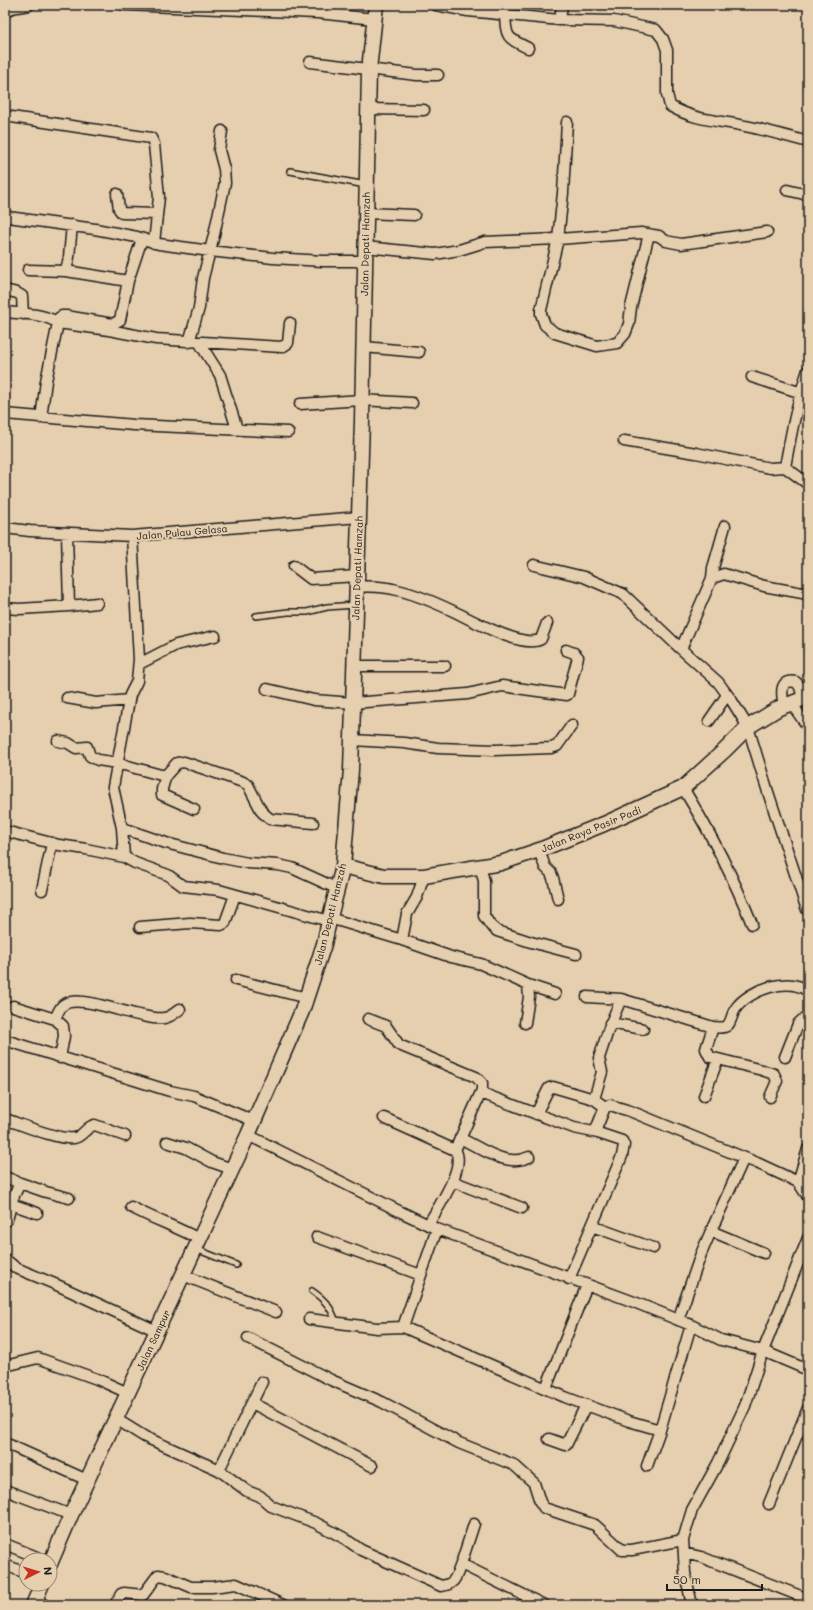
<svg xmlns="http://www.w3.org/2000/svg" width="813" height="1610" viewBox="0 0 813 1610" font-family="Mali,sans-serif">
  <rect width="100%" height="100%" fill="#e6cfae"/>
  <filter id="ink" filterUnits="userSpaceOnUse"><feTurbulence type="fractalNoise" baseFrequency=".025" numOctaves="2"/><feDisplacementMap in="SourceGraphic" scale="8" xChannelSelector="R" yChannelSelector="G"/><feConvolveMatrix kernelMatrix="1 2 1 2 8 2 1 2 1" color-interpolation-filters="sRGB"/></filter>
  <g filter="url(#ink)">
    <g fill="none" stroke-linecap="round" stroke-linejoin="round">
      <g stroke="#1c1c1c" stroke-width="8">
        <path id="lane" d="M290,171L366,185
          M256,616L288,612H307L327,607L355,605
          M196,1249L236,1265
          M312,1291C325,1300 331,1307 336,1322"/>
      </g>
      <g stroke="#1c1c1c" stroke-width="13">
        <path id="street" d="M124,5L318,13L374,19
          M436,5L468,11L560,20L614,21L656,30L663,39L667,50V94L670,106C696,121 717,120 745,126C766,130 787,136 808,142
          M5,13L11,8L29,5
          M505,14C506,38 507,38 528,48
          M560,20L562,5
          M310,62L417,75H438
          M369,109L424,110
          M5,116L151,138L154,144L159,197L154,243
          M567,122L563,193L558,239L641,233L659,236L666,241L681,244L767,232
          M787,190L808,195
          M117,194L119,209L122,213L157,214
          M366,213L414,215
          M8,217L95,229L137,237L159,244L210,251L273,258L323,261H365
          M72,225L69,257L66,271L128,281
          M365,247L435,254L459,250L485,242L558,239L541,310V314L545,325L555,333L597,346L617,343L625,334L629,324L631,307L649,234
          M28,270L66,271
          M5,290L17,293L22,296L23,314
          M5,312C23,314 43,313 58,323L109,330L156,339L282,347L288,343L290,323
          M189,342L199,308L203,278L214,235L225,183L224,169L219,150L222,131
          M199,342L220,375L237,429
          M364,347L419,352
          M808,370C797,402 791,434 785,467L808,484
          M752,377L808,395
          M300,404L362,400L412,403
          M5,414L134,425L288,432
          M41,418L46,381L59,318L62,316H66L113,324L120,320L128,281L142,239
          M624,441L696,453L770,468L785,467
          M5,528L30,531L132,536L359,517
          M534,565L584,577L623,594L681,649
          M294,566L311,579L357,576
          M712,578L713,568L725,526
          M356,586C368,587 381,586 393,589C413,593 434,602 453,611C470,619 524,650 541,639L547,623
          M69,606L97,603
          M5,608L19,609L69,606L67,533
          M139,664L176,645L215,636
          M353,666H445
          M267,689L314,700L353,703L468,694L502,686L567,695L568,694L578,657L574,653L566,650
          M67,698L96,703L129,700
          M791,703L808,727
          M784,706C782,696 778,678 796,682L800,687L803,699
          M709,721L727,695
          M352,740L404,743L438,748L495,750L551,748L557,746L572,725
          M58,741L68,743L76,748L87,747L90,756L98,760L117,763L161,775H166L177,763L184,762L243,782L248,785L262,812L270,819L313,823
          M166,775L162,789V795L194,809
          M683,788C710,832 733,876 752,924
          M122,828L166,843L223,858L248,863L278,865L292,868L338,889
          M5,831L59,845L86,849L124,857L122,828L113,787L130,695L137,681L139,659L132,536
          M539,850L545,867L551,873L553,878L558,899
          M124,857L135,863L168,875L183,886L219,890L329,921
          M480,866L484,881V916L491,926L497,931L531,942L576,954
          M424,876L417,897L407,914L402,940L451,957L481,964L528,985L555,994
          M42,890L52,843
          M807,910L768,792L748,727L732,701L718,682L681,649L712,578L724,574L764,586L808,594
          M329,918C354,925 378,933 402,940
          M140,927L190,923L221,925L225,923L235,895
          M236,980L307,998
          M587,997L621,999L610,1025L599,1058L602,1072L594,1099
          M621,999L713,1027
          M13,1006L55,1019L63,1026L64,1036L60,1058
          M55,1019C57,1015 59,1009 62,1006C77,990 141,1022 164,1018C171,1017 175,1013 180,1009
          M368,1019L386,1026L399,1045L476,1077L482,1083V1090L455,1150C467,1166 437,1209 428,1225
          M525,1023L529,997L528,985
          M610,1023L643,1029
          M5,1040L170,1091L194,1096L254,1121
          M785,1057L798,1024L802,1020L808,1021
          M481,1093L574,1128L598,1133L622,1141L624,1145L622,1156L569,1279
          M704,1096L718,1059
          M770,1097L777,1081L774,1074L762,1070L710,1057L706,1049L713,1027C718,1027 724,1029 728,1025C732,1020 732,1013 736,1008C749,990 788,976 808,991
          M536,1114L549,1088L553,1087L594,1099L605,1107L610,1105L630,1111L757,1163L798,1182L808,1197
          M384,1118L455,1150
          M5,1119C20,1124 61,1141 74,1138C83,1137 86,1126 95,1125L125,1136
          M595,1132L605,1107
          M248,1135L401,1212L437,1229L634,1302L691,1325L721,1340L763,1351L745,1406L718,1463L692,1510L683,1540L685,1573L692,1605
          M460,1138C481,1148 506,1168 529,1157
          M167,1142L186,1148L212,1162L232,1169
          M744,1158L711,1231L764,1253
          M5,1177L20,1183L13,1198L7,1220
          M452,1181L522,1208
          M798,1182L808,1149
          M20,1183L46,1192L69,1198
          M11,1204L37,1213
          M131,1207C153,1219 177,1227 199,1239
          M592,1226L653,1248
          M437,1229L403,1327L565,1397L629,1421L660,1430L691,1325
          M317,1237L421,1275
          M808,1238L763,1351L808,1370
          M5,1259L16,1268L57,1285L157,1331
          M183,1275L276,1312
          M309,1319L377,1328L403,1327
          M678,1320L701,1254L711,1231
          M248,1338L331,1380L382,1402L459,1443L514,1465L534,1483L540,1502L544,1508L595,1525L622,1550H632L683,1540
          M5,1366L38,1358L97,1379L128,1393
          M546,1388L587,1285
          M252,1403L372,1466
          M116,1419L145,1437L219,1470L247,1491L260,1496L271,1506L316,1523L344,1538L361,1550L441,1586C456,1584 456,1576 461,1564
          M549,1439L566,1445L586,1405
          M5,1443L87,1480
          M647,1466L660,1430
          M219,1470L262,1382
          M5,1490L71,1515
          M769,1504L808,1408
          M474,1524L461,1564L544,1605
          M5,1544L44,1560
          M684,1553L701,1557L808,1599
          M5,1565L26,1573
          M35,1600L45,1605
          M115,1605L121,1594L124,1593L143,1595L158,1575L165,1576L191,1587H212L236,1584L283,1605"/>
      </g>
      <g stroke="#1c1c1c" stroke-width="17">
        <path id="secondary" d="M343,866L384,876H424L501,863L542,849L604,824L683,788L725,750L748,727L779,708L808,697
          M50,1564L71,1515L248,1135L302,1011L324,944L329,921L343,866L351,770L362,421L369,70L376,5
          M33,1605L42,1584"/>
      </g>
      <use href="#lane" stroke="#e6cfae" stroke-width="5"/>
      <use href="#street" stroke="#e6cfae" stroke-width="10"/>
      <use href="#secondary" stroke="#e6cfae" stroke-width="14"/>
    </g>
  </g>
  <g text-anchor="middle" stroke-width="4" stroke-linejoin="round" paint-order="stroke">
    <g font-size="10" fill="#1c1c1c" stroke="#e6cfae">
      <text transform="translate(365 244) rotate(-89)" y="4">Jalan Depati Hamzah</text>
      <text transform="translate(182 532) rotate(-5)" y="4">Jalan Pulau Gelasa</text>
      <text transform="translate(357 568) rotate(-88)" y="4">Jalan Depati Hamzah</text>
      <text transform="translate(591 829) rotate(-22)" y="4">Jalan Raya Pasir Padi</text>
      <text transform="translate(330 914) rotate(-76)" y="4">Jalan Depati Hamzah</text>
      <text transform="translate(153 1340) rotate(-65)" y="4">Jalan Sampur</text>
    </g>
  </g>
  <rect width="813" height="1610" fill="none" stroke="#e6cfae" stroke-width="20"/>
  <rect x="10" y="10" width="793" height="1590" fill="none" stroke="#1c1c1c" stroke-width="1.5" filter="url(#ink)"/>
  <g transform="translate(38 1572) rotate(85)"><circle r="19" fill="#e6cfae" stroke="#958774"/>
  <path d="M0-3L7 15L0 10L-7 15Z" fill="#c8321e"/>
  <text y="-6" font-size="11" font-weight="bold" text-anchor="middle" fill="#1c1c1c">N</text>
  </g>
  <path d="M667 1584v6h95v-6" fill="none" stroke="#1c1c1c" stroke-width="2"/>
  <text x="673" y="1584" font-size="12" fill="#1c1c1c" stroke="#e6cfae" stroke-width="3" paint-order="stroke">50 m</text>
</svg>
